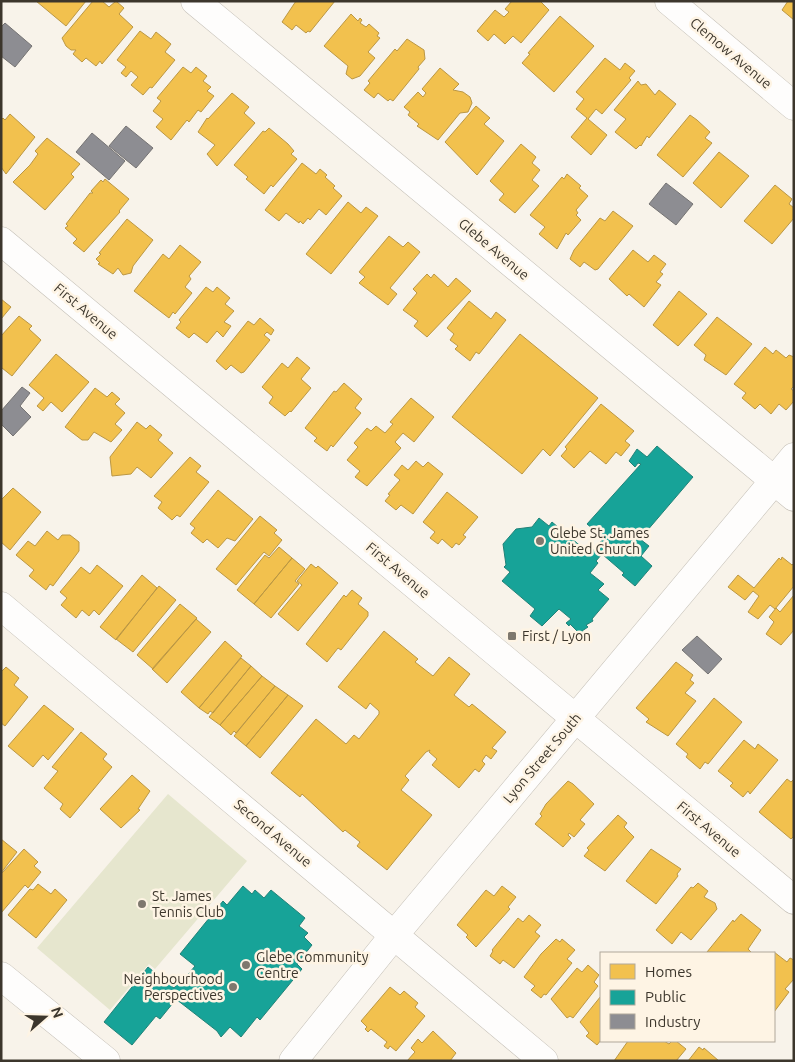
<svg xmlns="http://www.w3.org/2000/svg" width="795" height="1062" viewBox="0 0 795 1062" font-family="Ubuntu,sans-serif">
  <rect width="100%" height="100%" fill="#f8f3ea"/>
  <path fill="#e6e6ce" d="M168,794L247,861L155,969L149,964L110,1010L37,948Z"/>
  <path fill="#f2c14e" stroke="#bb9744" d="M36,1H86L66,26Z
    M93,1H102L109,7L116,1L124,8L119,14L133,27L102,64L100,61L96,66L86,58L82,62L73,54L76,50H71L66,46L62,38Z
    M296,1H335L310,32L308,31L306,33L296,25L292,30L282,22Z
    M512,1H540L549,10L521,43L513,36L505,44L494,34L488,41L477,31L495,10L504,17L509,12L505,9Z
    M788,1H794V20L782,10Z
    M351,14L358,21L360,18L362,20L360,23L366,27L369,24L379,33L377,36L380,38L368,52L375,58L360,76L352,79L346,74L348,66L324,46Z
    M560,16L594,46L554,92L522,63L530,54L528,53Z
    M140,31L151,39L156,32L171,44L165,52L175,60L152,88L150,87L143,95L131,85L138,77L131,71L126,77L121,73L126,67L117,60Z
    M407,39L424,50L425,59L418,67L419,69L393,101L390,99L388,101L378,93L374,98L364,90L370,83L368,81L395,49L397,51Z
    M605,58L620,70L625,63L635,71L629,78L631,80L602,114L596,109L588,119L607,135L591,155L571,137L587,118L576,109L584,99L576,92Z
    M183,67L191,73L196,67L207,76L203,81L211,87L207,91L214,96L201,112L198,110L189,122L187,120L171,140L156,127L163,119L153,111L161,101L157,98Z
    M440,68L459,84L453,90L463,92L470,97L472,103L468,112L460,113L438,140L417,126L419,124L408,115L410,112L404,107L418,92L423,97L426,93L422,89Z
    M638,81L641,85L646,84L655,95L659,90L676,104L649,138L647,136L641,146L640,145L636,149L615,132L626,119L614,110Z
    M232,93L249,107L244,113L255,123L217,166L207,154L215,145L198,132L207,118L208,119Z
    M476,106L490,118L484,124L504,141L477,175L445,142Z
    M10,114L35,137L6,174L1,167V120L3,118L5,120Z
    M690,115L697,120L710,132L705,138L712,143L683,177L657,155Z
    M269,128L288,144L294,151L291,154L297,159L273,187L271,185L264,194L246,179L248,177L234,165L263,131L265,132Z
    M47,138L80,164L71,174L74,177L45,210L13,182L30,165L38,154L35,151Z
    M521,144L536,157L532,163L540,170L532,180L539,186L515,213L499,200L504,194L490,181Z
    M719,152L749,176L721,208L693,183Z
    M302,163L316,174L320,169L327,175L325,177L335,186L333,188L342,196L326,215L319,209L310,220L308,218L303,224L300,221L299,223L286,213L279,221L265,210Z
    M567,174L581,186L579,188L588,196L576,210L578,213L576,215L581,220L568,235L566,233L557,249L539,234L545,227L530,215L562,177L564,179Z
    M105,179L129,199L119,211L120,212L84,252L73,243L77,239L65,228L68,226L66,224L90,193H93L91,191L101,180L103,182Z
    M775,185L792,199L789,204L794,208V218L772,244L744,221Z
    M348,202L361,213L366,207L378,216L331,274L306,254Z
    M613,211L633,226L598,269L595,270L584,262L580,267L570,259L574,250L600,218L605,221Z
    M127,219L153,240L133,266L131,273L123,275L118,268L113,274L98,264L100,263L96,259L101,254L99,253Z
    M389,236L403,247L408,242L420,252L390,288L397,294L388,305L359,283L365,277L359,272Z
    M180,245L201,262L189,276L191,279L185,287L192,293L175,314L173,312L169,318L134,291L163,254L169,259Z
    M633,250L648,262L654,255L666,264L660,272L663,274L656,282L661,285L644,307L629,294L627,296L609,279Z
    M427,274L431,278L434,274L448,287L456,278L471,291L427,337L414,326L418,321L403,310L417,293L413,289Z
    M206,287L213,292L217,287L230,298L225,304L234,311L224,322L231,326L223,337L217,331L207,343L194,333L189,338L176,328L181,322L179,320Z
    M679,291L707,314L678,346L653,325Z
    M1,299L11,307L1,319Z
    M469,301L491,319L496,312L506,320L479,354L476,352L470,361L455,349L458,346L450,340L454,334L447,328Z
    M19,316L32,326L29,329L41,340L12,376L2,368L1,369V336Z
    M717,317L752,344L726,375L704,360L706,355L694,345Z
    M260,318L274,330L271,335L267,332L264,335L270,340L244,372L241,373L231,365L226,370L216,361L248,321L254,325Z
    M520,334L598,398L550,456L543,449L522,474L452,417Z
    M765,347L773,354L776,350L786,358L789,355L794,357V386L791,389L794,391V401L786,410L779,404L771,414L760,404L755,409L742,398L746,393L734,384Z
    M56,354L89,382L62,412L51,402L43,411L37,406L44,398L29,385Z
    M297,357L310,368L301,379L311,388L291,412L290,411L285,416L269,403L273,397L262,387L282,363L288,368Z
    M344,383L362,399L355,408L361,413L333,447L331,445L327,451L314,441L317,438L305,428L334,391L336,392Z
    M95,388L107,397L112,392L120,399L115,404L125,413L115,424L122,430L111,442L94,432L88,440H82L65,427Z
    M411,398L434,417L414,442L403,433L395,442L401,448L367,486L355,477L360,471L347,460L358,447L354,443L367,428L371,431L376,426L385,433L393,424L390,422Z
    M601,404L634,431L625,441L630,445L621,456L616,452L606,464L590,451L574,468L561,456L567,449L565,447Z
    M137,422L146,429L150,425L162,435L158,440L173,453L151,478L137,467L131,474L112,476L110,457Z
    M190,457L201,466L196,472L209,482L180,517L177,515L172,520L158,508L162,502L154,496Z
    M416,461L423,467L428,462L443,474L413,514L401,505L396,510L385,501L390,495L388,494L400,480L394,475L402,465L408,470Z
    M13,488L41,512L10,550L1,542V500Z
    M218,490L253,519L235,541L227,538L218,548L207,539L203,543L191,533L195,528L190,524Z
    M447,492L478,517L463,535L466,537L459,545L456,543L452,548L442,539L438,544L430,538L435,532L423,522Z
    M260,516L277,530L274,533L282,540L269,556L264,552L236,585L216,569Z
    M47,531L58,540L62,535H70L79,542V551L53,586L50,584L46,590L29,576L34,570L16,555L28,541L35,546Z
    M279,547L292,558L254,604L237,590L265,555L269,558Z
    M782,557L792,565L794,563V586L775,609L770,605L758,619L748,612L759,596L753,591L745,600L728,587L738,575L754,588L779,558L781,560Z
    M292,558L305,569L295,581L299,584L271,618L254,604Z
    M311,564L316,568L318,566L338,583L298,631L278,614L302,585L297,581Z
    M97,565L123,586L99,615L94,610L89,616L82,610L76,618L61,605L67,598L60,592L81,567L90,574Z
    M142,575L157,588L116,640L100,627Z
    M159,586L176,600L133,652L116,639Z
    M352,590L362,598L358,604L368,612V616L341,650L338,648L327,662L306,644L344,595L346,597Z
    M794,595V630L781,645L766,634L774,622L769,617L776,608L780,612Z
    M180,604L197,618L153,669L137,655Z
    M196,619L211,632L167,683L152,669Z
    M384,631L418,659L415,662L433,676L449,657L470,674L454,695L469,707L472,704L506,732L492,748L497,751L491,759L486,755L482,761L485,764L479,772L475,769L459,788L432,765L437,759L429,752L430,750L426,752L405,776L409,780L401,790L432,815L387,870L357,846L360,842L345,830L343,832L302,794L300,797L271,773L316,719L346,744L354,735L359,739L379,714V711L370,703L366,709L338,687Z
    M225,641L242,656L199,708L181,692Z
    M241,658L251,666L213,713L210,711L208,714L199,708Z
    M676,662L693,675L690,680L694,683L685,693L696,701L668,736L646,722L649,719L636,708Z
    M251,666L262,676L220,725L209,717Z
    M6,667L19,678L14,685L28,697L5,726L1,723V672Z
    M262,676L275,686L236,733L234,731L231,735L220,725Z
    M275,686L288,695L246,746L234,736Z
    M288,695L303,706L260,758L246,746Z
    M714,698L742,722L708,764L705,762L700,769L686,757L688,754L676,744Z
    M44,705L74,729L48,760L43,755L33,767L8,746Z
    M81,732L107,754L103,759L112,767L70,818L60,809L63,804L44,788L58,771L52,767Z
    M744,740L755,749L758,744L778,760L750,794L748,791L743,797L730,786L733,783L718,771Z
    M132,775L150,791L138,809L140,810L121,828L100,809Z
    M787,779L791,782L794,779V836L791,839L759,812Z
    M568,781L573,784L594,804L580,820L585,824L574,837L569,833L568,835L571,838L563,847L535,824L542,816L540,814L546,804Z
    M618,815L627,823L624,827L634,837L605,871L584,856L589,850L587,848Z
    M1,839L17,852L1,873Z
    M24,849L38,862L34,866L41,872L28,888L25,885L1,913V874Z
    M651,849L681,869L677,874L678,876L656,904L626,881Z
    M698,883L708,891L704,897L715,903L717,909L691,940L681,932L672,944L656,930L691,887L693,888Z
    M38,884L51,894L55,889L67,900L36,938L8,915L30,889L33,890Z
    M502,886L516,897L508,907L510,909L476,947L466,937L468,935L457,925L486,890L494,896Z
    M741,914L761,930L748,949L752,953L707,952L733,920L734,922Z
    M529,915L541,925L535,932L540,936L514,968L503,960L500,964L490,956L493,951L492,950L518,918L523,922Z
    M556,939L560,942L562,939L575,950L567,959L572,963L546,995L544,994L541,998L531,990L535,986L524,977L541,954Z
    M774,952L787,962L790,958L794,960V979L785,989L789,992L774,1012Z
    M588,965L599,975L594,982L598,986L573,1018L570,1016L567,1018L551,999L577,968L582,972Z
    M390,987L400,995L404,991L418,1003L415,1007L425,1016L396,1051L390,1046L388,1049L384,1046L387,1042L371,1029L368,1032L365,1029L367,1027L361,1021Z
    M601,996V1040L597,1045L586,1036L589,1033L580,1022Z
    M433,1031L456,1053L450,1061H407L415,1052L411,1048L418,1039L422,1043Z
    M628,1041H664L669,1044L672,1041H676L686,1049L676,1061H614Z
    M699,1047L703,1050L704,1048L719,1061H688Z"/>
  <path fill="#17a398" stroke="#228278" d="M657,446L693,477L640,539L649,546L641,556L652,566L635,586L622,575L624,573L602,554L596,561L598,563L590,573L604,584L598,590L609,599L592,619L593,621L586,625L588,627L582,631L584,632L581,635L570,624L569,626L566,623L571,619L559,609L542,626L530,616L535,609L502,581L510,572L504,567L506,565L503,544L516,529L532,527L539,518L549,526L552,522L590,554L604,538L587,524L641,464L638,463L635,467L629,461L637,449L647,457Z
    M243,886L252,894L255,890L264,898L271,890L305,918L299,926L308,933L304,937L312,945L297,964L302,969L260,1020L257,1017L241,1037L230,1027L221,1037L217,1031L172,996L169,1000L173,1003L160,1019L156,1016L132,1045L104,1022L148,967L174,988L179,982L181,983L195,966L180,954L223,901L227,905Z"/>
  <path fill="#8d8d92" stroke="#757373" d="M5,23L32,46L15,67L1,56V27Z
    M126,126L153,148L136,168L109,146Z
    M92,133L125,161L109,180L76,152Z
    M666,183L693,204L676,225L649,204Z
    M22,387L30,393L20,406L31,417L13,436L1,424V411Z
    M697,636L722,659L708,674L682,650Z"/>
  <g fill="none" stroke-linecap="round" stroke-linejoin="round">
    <g stroke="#c4bfb6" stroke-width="29">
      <path id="minor" d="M195,1L794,497
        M669,1L794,106
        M1,241L794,900
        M1,606L544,1061
        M1,976L106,1061
        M293,1061L395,934L794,457"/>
    </g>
    <use href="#minor" stroke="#fefdfc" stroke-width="28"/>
  </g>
  <g fill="#7e786e" stroke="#fef4e4" stroke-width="2">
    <circle cx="540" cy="541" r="5"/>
    <rect x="507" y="631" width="10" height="10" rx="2.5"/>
    <circle cx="142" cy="904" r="5"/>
    <circle cx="246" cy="965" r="5"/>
    <circle cx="233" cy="987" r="5"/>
  </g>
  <g text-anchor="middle" stroke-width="5" stroke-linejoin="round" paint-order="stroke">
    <g font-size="14" fill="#3c362c" stroke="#fef4e4">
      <text transform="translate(731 53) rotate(40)" y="5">Clemow Avenue</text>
      <text transform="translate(494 249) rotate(40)" y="5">Glebe Avenue</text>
      <text transform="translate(86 311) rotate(40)" y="5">First Avenue</text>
      <text transform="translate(398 570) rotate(40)" y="5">First Avenue</text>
      <text transform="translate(542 758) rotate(-50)" y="5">Lyon Street South</text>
      <text transform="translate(709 829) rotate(40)" y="5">First Avenue</text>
      <text transform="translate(273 833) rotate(40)" y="5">Second Avenue</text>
    </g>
    <g font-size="14" fill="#3c362c" stroke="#fef4e4" text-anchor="start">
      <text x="550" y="538">Glebe St. James<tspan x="550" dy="16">United Church</tspan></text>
      <text x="522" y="641">First / Lyon</text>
      <text x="152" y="901">St. James<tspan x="152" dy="16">Tennis Club</tspan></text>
      <text x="256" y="962">Glebe Community<tspan x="256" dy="16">Centre</tspan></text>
      <text x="223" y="984" text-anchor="end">Neighbourhood<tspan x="223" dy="16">Perspectives</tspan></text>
    </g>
  </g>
  <rect width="795" height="1062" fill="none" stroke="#3c362c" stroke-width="5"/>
  <rect x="600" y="952" width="175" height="90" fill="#fef4e4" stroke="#b0a89a"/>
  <rect x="610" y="964" width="25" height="15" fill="#f2c14e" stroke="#b0a89a"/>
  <text x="645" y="977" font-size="15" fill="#3c362c">Homes</text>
  <rect x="610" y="990" width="25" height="15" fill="#17a398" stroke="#b0a89a"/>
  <text x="645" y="1002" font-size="15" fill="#3c362c">Public</text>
  <rect x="610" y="1014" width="25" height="15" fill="#8d8d92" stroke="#b0a89a"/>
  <text x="645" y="1027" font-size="15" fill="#3c362c">Industry</text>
  <g transform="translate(45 1017) rotate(70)" stroke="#fef4e4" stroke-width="4" paint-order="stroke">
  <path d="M0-4L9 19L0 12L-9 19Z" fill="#3c362c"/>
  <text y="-8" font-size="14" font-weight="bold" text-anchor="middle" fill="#3c362c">N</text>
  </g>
</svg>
